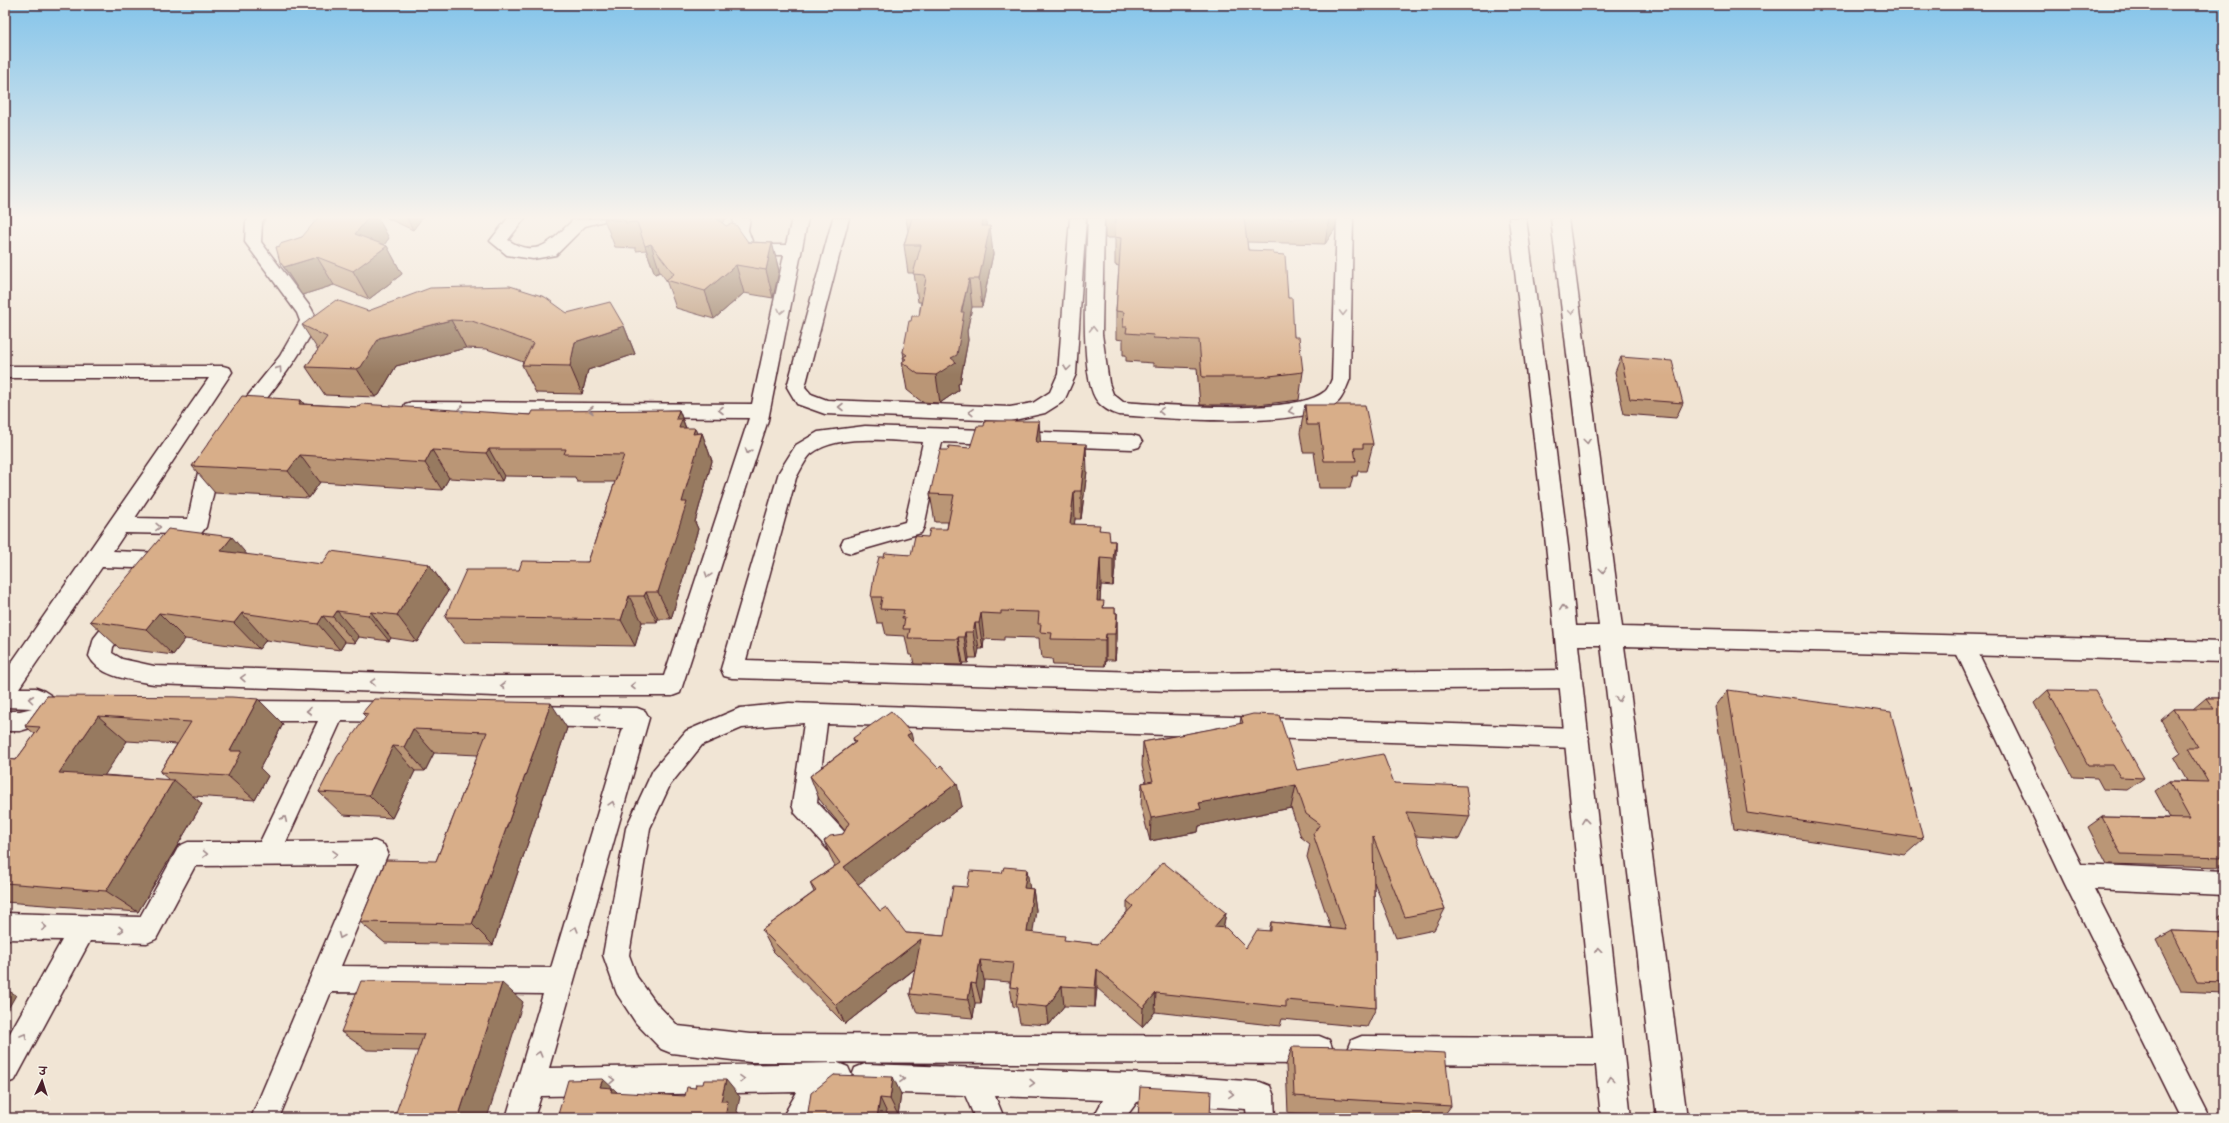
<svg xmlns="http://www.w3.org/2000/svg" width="2229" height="1123" viewBox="0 0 2229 1123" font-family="'Indie Flower','Playpen Sans Deva',sans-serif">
  <rect width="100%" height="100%" fill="#f1e5d5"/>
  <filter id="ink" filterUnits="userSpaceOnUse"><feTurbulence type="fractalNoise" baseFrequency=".025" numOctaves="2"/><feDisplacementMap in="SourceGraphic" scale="8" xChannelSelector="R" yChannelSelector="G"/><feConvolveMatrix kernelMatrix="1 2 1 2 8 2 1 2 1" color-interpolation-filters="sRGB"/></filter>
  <g filter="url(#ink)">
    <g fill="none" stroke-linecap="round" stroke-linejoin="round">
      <g stroke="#4a1f2b" stroke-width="3">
        <path id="minor" d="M249,218H265L262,222L261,242L311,308L318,321C299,359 273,391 246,424L239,426L232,424L229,419L280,356L300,321L297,313L245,242L246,222Z
          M508,218H525L508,240C538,260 552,240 573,220L606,218L604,221L585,226L556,255L533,259L507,255L490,241Z
          M734,218H750L748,230L753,244L757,245H786L792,218H808L768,420L680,693L672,696H495L154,684C132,680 100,678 89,656L94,638L117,609L125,606L133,609L136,615L113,647L112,653L122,659L154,666L495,676H664L749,418L412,416L405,414L403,409L405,404L412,402L752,404L784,255H757L740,251L732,230Z
          M833,218H849L805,387L811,394L827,400L1010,407L1033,403L1050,392L1058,374L1070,218H1086L1076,374L1064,401L1045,413L1010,421L825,414L797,404L787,387Z
          M1088,218H1104L1102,334L1109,383L1113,394L1123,402C1164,405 1294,416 1324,392C1328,390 1330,383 1332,379L1337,218H1353L1350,379C1347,386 1344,395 1339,401C1309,431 1162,418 1119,415C1112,413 1103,408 1098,402C1077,379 1087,253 1088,218Z
          M5,366H223L230,368L232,372L135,518L188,519L200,463L207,450L214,448L221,450L224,455L220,463L206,527L180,560L177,561L174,567L167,569L102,567L19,688H36L44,691L58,700L67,703L71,710L67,717L20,731H5V711H20L32,708L5,707V672L209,378H5ZM125,533L178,534L163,553L113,551Z
          M865,426L1132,435L1139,437L1142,442L1139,447L1132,449L942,442L924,527L921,533L851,553L844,551L841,545L844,539L905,522L923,442C890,441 837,433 811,454C805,460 800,471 796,478L746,660L1173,673L1571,670L1579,672L1582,679L1579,686L1571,688L1173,691L732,678L724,676L721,669L779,472L796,445L818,432Z
          M1964,637L1972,640L2081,864L2224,871V895L2094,889L2210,1118H2181L2065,884L1953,646L1956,640Z
          M240,701L393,702L401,705L405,712L401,719L393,722L341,721L286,842L375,841L384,845L388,853L341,966L551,968L623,728L532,726L524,723L520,716L524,709L532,706L637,708L645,711L649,718L549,1068L838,1063L848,1067L852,1076L855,1068L865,1064L1130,1073L1260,1082L1270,1086L1274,1096L1275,1118H1247L1246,1109L1137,1102L1125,1118H1093L1103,1100L995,1096L1004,1118H975L965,1095L865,1092L855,1088L851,1079C845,1095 823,1103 812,1118H782L797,1092L541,1096L534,1118H506L543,994L331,992L279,1118H251L358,865L195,866L156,939L147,943L90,941L15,1080L5,1084V1042L62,940L5,939V913L140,917L179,846L188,842H260L318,721H240L232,718L228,711L232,704Z
          M789,703L1577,728L1585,731L1589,738L1585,745L1577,748L827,724L817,802L851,839L854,847L851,855L842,858L833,855L795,813L792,805L804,723L742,728L702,745L670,785L650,828L629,955L637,977L656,1003L678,1026L750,1034L1319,1036L1329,1040L1333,1050L1329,1060L1319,1064L750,1062L671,1053L661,1049L636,1023L617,994L603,955L626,828L653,770L686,731L740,708Z
          M1362,1036L1608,1037L1618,1041L1622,1051L1618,1061L1608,1065L1362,1064L1352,1060L1348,1050L1352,1040Z"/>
      </g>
      <g stroke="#4a1f2b" stroke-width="3">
        <path id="tertiary" d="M1509,218H1526L1569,554L1576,626H1599L1551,218H1568L1622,627L2224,642V662L1624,646L1687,1118H1657L1601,645H1578L1631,1118H1601L1547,554Z"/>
      </g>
      <use href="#minor" fill="#f7f3e8" fill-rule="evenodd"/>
      <use href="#tertiary" fill="#f7f3e8" fill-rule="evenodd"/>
    </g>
    <path fill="#ba9676" stroke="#4a1f2b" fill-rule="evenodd" d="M387,218H422L413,230Z
      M605,218H727L722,223L748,242L772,243L779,271L773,298L744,293L714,319L676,308L666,280L660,272L655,274L646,250L636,251V248L615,247L604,219Z
      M906,218H986V226L993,254L982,307H972L967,331L968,340L960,383L958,384L959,390L940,403L922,402L907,390L902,362L904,361L903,357H904L903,352L911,321L919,316L921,302H918L914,273H908L904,245L908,231Z
      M1105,218H1337L1335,229L1325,244L1247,242L1248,250L1273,254L1288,298L1294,337L1303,372L1299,400L1258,405H1200L1197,368L1153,366V363L1126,361V355H1123V340L1116,339V311L1119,266L1115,265V238H1105Z
      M302,237L389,238L384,245L387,246L402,274L369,299L334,285L302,295L280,262V246Z
      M368,311L567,313L624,326L635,354L588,370L582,394L536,393L522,365L523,362L487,349L466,348L396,366L379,395L375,397L325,395L306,367L318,350L302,325Z
      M1621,357L1683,403L1676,418L1624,414L1615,372Z
      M301,400L304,404L359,407L531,415L679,410L686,428L697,433H702L712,461L695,522L698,529L671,619H658L657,622H642L635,646L464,643L445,617L519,570L588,562L615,482H577L575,477L504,476L502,481L449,478L442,490L320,482L309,498L215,493L192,466Z
      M1305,405L1373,444L1366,471H1358L1357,476H1353L1350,488H1319L1314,452H1303L1300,433Z
      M1040,442L1087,471L1081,519H1075L1074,524L1100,530L1110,541H1115V568L1113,586L1101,585L1100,601L1104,608H1115V613H1117V639L1115,660H1106L1105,666L1053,665L1052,659L1042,658L1041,650H1040L1039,638L1004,637V640L984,639L983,649H979L977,658H969L968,663H963L962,665L914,664L912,655H909L905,636L886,635L883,623H877L871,597L884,557L911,555L928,537L947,529L948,522H935L930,494L948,450L970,448Z
      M322,564H429L448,591L417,642L391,638L389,641L359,637L355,643L345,642L340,650L266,640L259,649L185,639L173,655L119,648L90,621Z
      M1728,690L1923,839L1905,855L1734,829L1715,707Z
      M2048,690L2144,778L2127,790L2103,789L2097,778L2073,777L2034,703Z
      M47,696L283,724L260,768L268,776L255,800L193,796L202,804L138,912L5,902V759L16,760L35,734L25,726ZM127,741L177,744L160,772L169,780L104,775Z
      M2206,698H2224V867L2107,864L2088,827L2102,817L2170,818L2155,791L2169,781H2187L2174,758L2181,753L2161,720L2174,709H2193Z
      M362,713L567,728L493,945L385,943L360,922L436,861L478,755L434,753L425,771H415L392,818L343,815L319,792L366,717Z
      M1241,717L1297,770L1394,783L1470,816L1459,839L1415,836L1445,909L1434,930L1396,938L1374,882L1376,1008L1367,1027L1282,1019L1280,1026L1155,1012L1142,1027L1097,988L1095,1007L1064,1006L1049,1025L1020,1023L1017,1007L1013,1006L1010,987V982L984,980L981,1003H975L973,1018L917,1013L910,994L915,969L845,1024L773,951L762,930L814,892L810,883L835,866L833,863L824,841L843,834L845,831L819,799L810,776L854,743L853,738L914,743L962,806L858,884L880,911L906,933L944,936L967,887L1033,889L1036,910L1032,933L1065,941L1098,944L1127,912V901L1226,913L1223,928L1246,948L1269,931L1271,922L1331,928L1307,857L1310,844L1301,837L1291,808L1199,826L1198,832L1150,841L1141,807L1142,783L1146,782L1142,766L1143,742L1240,724Z
      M2224,914V926L2219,917Z
      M2172,931L2224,933V998L2221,993L2181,991L2156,940Z
      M523,1002L418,1051L367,1050L341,1032Z
      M1292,1047L1451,1106L1442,1118H1370L1288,1113L1286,1065Z
      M834,1075L901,1094L898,1115H888Z"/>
    <path fill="#977a60" stroke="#4a1f2b" d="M368,218H378L389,238L379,252L387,246L402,274L369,299L353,271L355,234Z
      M407,218H422L413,230Z
      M706,218H727L711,234Z
      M982,218H986L987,236L990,226L993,254L982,307L979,279Z
      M1329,218H1337L1335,229L1325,244Z
      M772,243L779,271L773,298L766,270Z
      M651,244L660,272L655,274L645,246Z
      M317,257L334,285L302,295L284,267Z
      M736,265L744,293L714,319L705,291Z
      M969,279L972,307L967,331L968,340L960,383L958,384L959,390L940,403L936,375L951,358Z
      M451,320L466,348L396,366L379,395L375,397L357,369L379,338Z
      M624,326L635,354L588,370L582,394L570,366L575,342Z
      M301,400L321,428L299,404Z
      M679,410L689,437L690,456L676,419Z
      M1039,421L1041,448L1036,442Z
      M695,428L700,441L702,433L712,461L695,522L698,529L671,619L658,592L682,502L693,434Z
      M1086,444L1087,471L1081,519V491Z
      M489,449L504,476L502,481L486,453Z
      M432,450L449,478L442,490L425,463Z
      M300,455L320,482L309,498L288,471Z
      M1074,491L1075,519L1071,551L1070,524Z
      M232,537L255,564L221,551Z
      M1115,541V568L1113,586V559Z
      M1100,558L1101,585L1098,627L1097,601Z
      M429,564L448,591L417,642L397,615Z
      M646,592L658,619L657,622L644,596Z
      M629,596L642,622L635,646L621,620Z
      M337,611L359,637L355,643L333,617Z
      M371,612L391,638L389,641L368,615Z
      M159,613L185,639L173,655L146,629Z
      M242,613L266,640L259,649L234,623Z
      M981,613L984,639L983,649L979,623Z
      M1117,613V639L1115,660V634Z
      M323,616L345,642L340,650L318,624Z
      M975,623L979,649L977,658L973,632Z
      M965,632L969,658L968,663L964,637Z
      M1106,634V660L1105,666V640Z
      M958,637L963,663L962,665L958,639Z
      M258,699L283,724L260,768L268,776L255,800L228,776L230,751Z
      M551,703L567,728L493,945L472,924Z
      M98,716L127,741L91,796L59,773Z
      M413,729L434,753L425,771L404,747Z
      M911,733L917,757L907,735Z
      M393,746L415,771L392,818L369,795Z
      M174,780L202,804L138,912L106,891Z
      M957,783L962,806L852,889L844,867Z
      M1296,785L1291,808L1199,826L1198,832L1150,841L1151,818L1199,803Z
      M1027,869L1030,890L1024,888Z
      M1033,889L1036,910L1030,953L1027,932Z
      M1226,913L1222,934L1214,927Z
      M921,939L927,959L845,1024L836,1005Z
      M980,960L984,980L981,1003L976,984Z
      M1097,969V988L1095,1007V988Z
      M502,983L523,1002L487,1118H458Z
      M971,983L975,1003L973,1018L968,1000Z
      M1062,986L1064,1006L1049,1025L1047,1007Z
      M5,989L16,995L5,1014Z
      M1156,993L1155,1012L1142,1027L1143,1008Z
      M893,1077L901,1094L898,1115L890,1099Z
      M603,1079L630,1104L600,1087Z
      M726,1080L740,1097L737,1111L742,1118H725L721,1101Z
      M880,1098L888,1115V1118H877Z"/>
    <path fill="#d8ae89" stroke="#4a1f2b" d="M318,218H368L355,234L387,246L353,271L317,257L284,267L280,262L276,247L280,246V244L302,237Z
      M605,218H716L726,226L731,224L736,225L748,242L772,243L766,270L736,265L705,291L666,280L674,274L651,244L645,246L637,222L626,223V221L604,219Z
      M912,218H983L982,226H990L979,279H969L961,312H964L957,355L951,358L956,362L936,375L918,374L902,362L906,359L903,357L907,355L903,352L909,321H911L912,316H919L926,278L925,275L913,274L921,245H904Z
      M1116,218H1244L1248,250L1273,251V254L1285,255L1288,298H1292L1294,337H1299L1303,372L1261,377H1202L1199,340L1153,338L1154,335L1126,333L1127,327H1123L1124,312L1116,311L1121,238L1115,237Z
      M510,286L545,297L567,313L610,302L624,326L575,342L570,366L522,365L533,343L472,321L451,320L379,338L361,367L357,369L306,367L327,337L302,325L336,300L368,311L430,288Z
      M1621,357L1672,361L1683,403L1630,399Z
      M242,396L301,400L299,404L359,407L361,404L531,415L533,411L679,410L676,419H682L679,428H695L693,434L702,433L682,502H687L658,592H646L644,596H629L621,620L445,617L466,570H519L522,561L588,562L624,455L564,454L566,449H489L486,453L432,450L425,463L300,455L288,471L192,466Z
      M1305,405H1365L1373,444H1363V448H1354L1356,461H1324L1319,425H1307Z
      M985,421H1039L1036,442L1086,444L1081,491H1074L1070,524L1100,525L1099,530L1109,531L1110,541H1115L1113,559L1100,558L1097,601H1104L1103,608H1115V613H1117L1115,634H1106L1105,640L1051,639L1052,633L1040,632L1041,624H1038L1039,612L1001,611V614L981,613L979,623H975L973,632H965L964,637H958V639L908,638L910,629H903L905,618H902L904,610L880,609L882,597H871L874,576L879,557H884L885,553L911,555L915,536L928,537L930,529H947L954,495L930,494L940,450H948L949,446L970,448L977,426H984Z
      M168,529L232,537L221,551L322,564L331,551L429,564L397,615L371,612L368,615L337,611L333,617L323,616L318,624L242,613L234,623L159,613L146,629L90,621Z
      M1728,690L1891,712L1923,839L1747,813Z
      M2048,690L2095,691L2144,778L2120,777L2113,765H2088Z
      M47,696L232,697L258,699L230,751H242L228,776L160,772L191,722L98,716L59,773L174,780L106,891L5,883V781L7,778H5V759L16,760L40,727L25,726Z
      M2206,698H2224V857L2121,854L2102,817L2190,819L2169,781L2208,782L2188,748H2198L2174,709H2214Z
      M374,699L551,703L472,924L360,922L386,860L436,861L487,732L413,729L404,747L393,746L369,795L319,792L337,757L368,714L362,713Z
      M891,711L911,733L907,735L909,738L938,768L941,765L957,783L844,867L880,911L886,907L906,933L944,936L953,886L967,887L970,871L1002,873L1004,867L1027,869L1024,888L1033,889L1027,932L1065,936L1064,940L1098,944L1133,906L1127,901L1163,862L1226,913L1214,927L1226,928L1246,948L1257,930L1271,931V922L1346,930L1313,834L1320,824L1306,814L1296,785L1199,803L1201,809L1151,818L1142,783L1153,781L1143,742L1243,723L1241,717L1253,714L1279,715L1297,770L1383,754L1394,783L1466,786L1470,816L1406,812L1445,909L1405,917L1373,837L1376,1008L1286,1000V1007L1156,993L1143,1008L1097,969L1095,988L1062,986L1047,1007L1016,1004L1019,988L1010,987L1013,963L980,960L976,984L971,983L968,1000L910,994L921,939L836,1005L762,930L816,891L810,883L840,863L824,841L830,836L843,834L849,823L810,776L856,742L853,738Z
      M2172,931L2224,933V983L2197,982Z
      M361,981L502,983L458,1118H394L424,1034L341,1032Z
      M1292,1047L1348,1048L1445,1053L1451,1106L1294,1096Z
      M834,1075L893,1077L890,1099L880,1098L877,1118H807L811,1093Z
      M603,1079L600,1087L612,1088L611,1092L685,1096L687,1087L695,1088L696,1084H703L704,1080H726L721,1101H728L725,1118H557L568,1080Z
      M1140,1087L1211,1091L1210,1118H1138Z"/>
    <defs><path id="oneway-chevron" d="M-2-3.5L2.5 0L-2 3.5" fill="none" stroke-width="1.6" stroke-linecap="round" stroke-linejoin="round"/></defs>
    <g stroke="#a0898a">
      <use href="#oneway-chevron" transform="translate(781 311) rotate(102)"/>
      <use href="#oneway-chevron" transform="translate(1572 312) rotate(83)"/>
      <use href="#oneway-chevron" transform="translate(1343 313) rotate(91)"/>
      <use href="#oneway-chevron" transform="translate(1093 329) rotate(-90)"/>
      <use href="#oneway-chevron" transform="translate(1067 368) rotate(97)"/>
      <use href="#oneway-chevron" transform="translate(279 369) rotate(-55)"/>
      <use href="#oneway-chevron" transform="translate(841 407) rotate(-180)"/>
      <use href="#oneway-chevron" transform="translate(461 409) rotate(-180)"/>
      <use href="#oneway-chevron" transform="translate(591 410) rotate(-180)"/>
      <use href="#oneway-chevron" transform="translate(721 410) rotate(-180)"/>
      <use href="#oneway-chevron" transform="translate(1161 411) rotate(-178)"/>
      <use href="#oneway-chevron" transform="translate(1291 411) rotate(167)"/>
      <use href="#oneway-chevron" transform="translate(971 412) rotate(-177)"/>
      <use href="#oneway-chevron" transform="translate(1587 441) rotate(83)"/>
      <use href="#oneway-chevron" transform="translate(748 451) rotate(108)"/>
      <use href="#oneway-chevron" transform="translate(158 527) rotate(2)"/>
      <use href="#oneway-chevron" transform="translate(1603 570) rotate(83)"/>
      <use href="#oneway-chevron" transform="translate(708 575) rotate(108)"/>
      <use href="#oneway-chevron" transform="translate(1563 608) rotate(-95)"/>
      <use href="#oneway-chevron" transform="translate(243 678) rotate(-178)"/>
      <use href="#oneway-chevron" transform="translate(373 682) rotate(-178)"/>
      <use href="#oneway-chevron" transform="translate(503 686) rotate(180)"/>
      <use href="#oneway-chevron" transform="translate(633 686) rotate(180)"/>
      <use href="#oneway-chevron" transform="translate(31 699) rotate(-173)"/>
      <use href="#oneway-chevron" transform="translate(1619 699) rotate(83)"/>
      <use href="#oneway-chevron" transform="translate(309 711) rotate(-180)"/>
      <use href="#oneway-chevron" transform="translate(598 717) rotate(-179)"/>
      <use href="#oneway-chevron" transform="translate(612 804) rotate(-73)"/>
      <use href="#oneway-chevron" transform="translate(284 819) rotate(-65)"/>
      <use href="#oneway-chevron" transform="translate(1585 821) rotate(-96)"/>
      <use href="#oneway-chevron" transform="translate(205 854) rotate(1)"/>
      <use href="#oneway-chevron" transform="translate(335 854) rotate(-1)"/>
      <use href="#oneway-chevron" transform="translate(44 927) rotate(3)"/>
      <use href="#oneway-chevron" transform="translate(575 929) rotate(-74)"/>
      <use href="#oneway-chevron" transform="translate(121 930) rotate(1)"/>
      <use href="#oneway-chevron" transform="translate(341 936) rotate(113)"/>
      <use href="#oneway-chevron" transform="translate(1598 950) rotate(-96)"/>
      <use href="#oneway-chevron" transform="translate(24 1036) rotate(-61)"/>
      <use href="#oneway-chevron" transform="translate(539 1054) rotate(-74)"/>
      <use href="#oneway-chevron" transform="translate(742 1079) rotate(-1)"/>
      <use href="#oneway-chevron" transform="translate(902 1079) rotate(2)"/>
      <use href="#oneway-chevron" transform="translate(1611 1079) rotate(-97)"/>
      <use href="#oneway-chevron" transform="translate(612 1080) rotate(-1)"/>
      <use href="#oneway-chevron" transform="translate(1032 1083) rotate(2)"/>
      <use href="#oneway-chevron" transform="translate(1231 1094) rotate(4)"/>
    </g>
  </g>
  <linearGradient id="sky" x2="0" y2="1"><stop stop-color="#84c4ea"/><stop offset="0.58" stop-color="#f9f3ec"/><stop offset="1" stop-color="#f9f3ec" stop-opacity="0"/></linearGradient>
  <rect width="2229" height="375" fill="url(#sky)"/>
  <rect width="2229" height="1123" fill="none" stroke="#f7f3e8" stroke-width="20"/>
  <rect x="10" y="10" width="2209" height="1103" fill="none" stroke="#4a1f2b" stroke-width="1.5" filter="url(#ink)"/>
  <g transform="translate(42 1081) rotate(4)" stroke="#f7f3e8" stroke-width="3" paint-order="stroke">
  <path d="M0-3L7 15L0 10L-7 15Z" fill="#4a1f2b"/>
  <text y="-6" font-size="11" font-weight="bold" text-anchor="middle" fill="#4a1f2b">उ</text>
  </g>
</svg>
